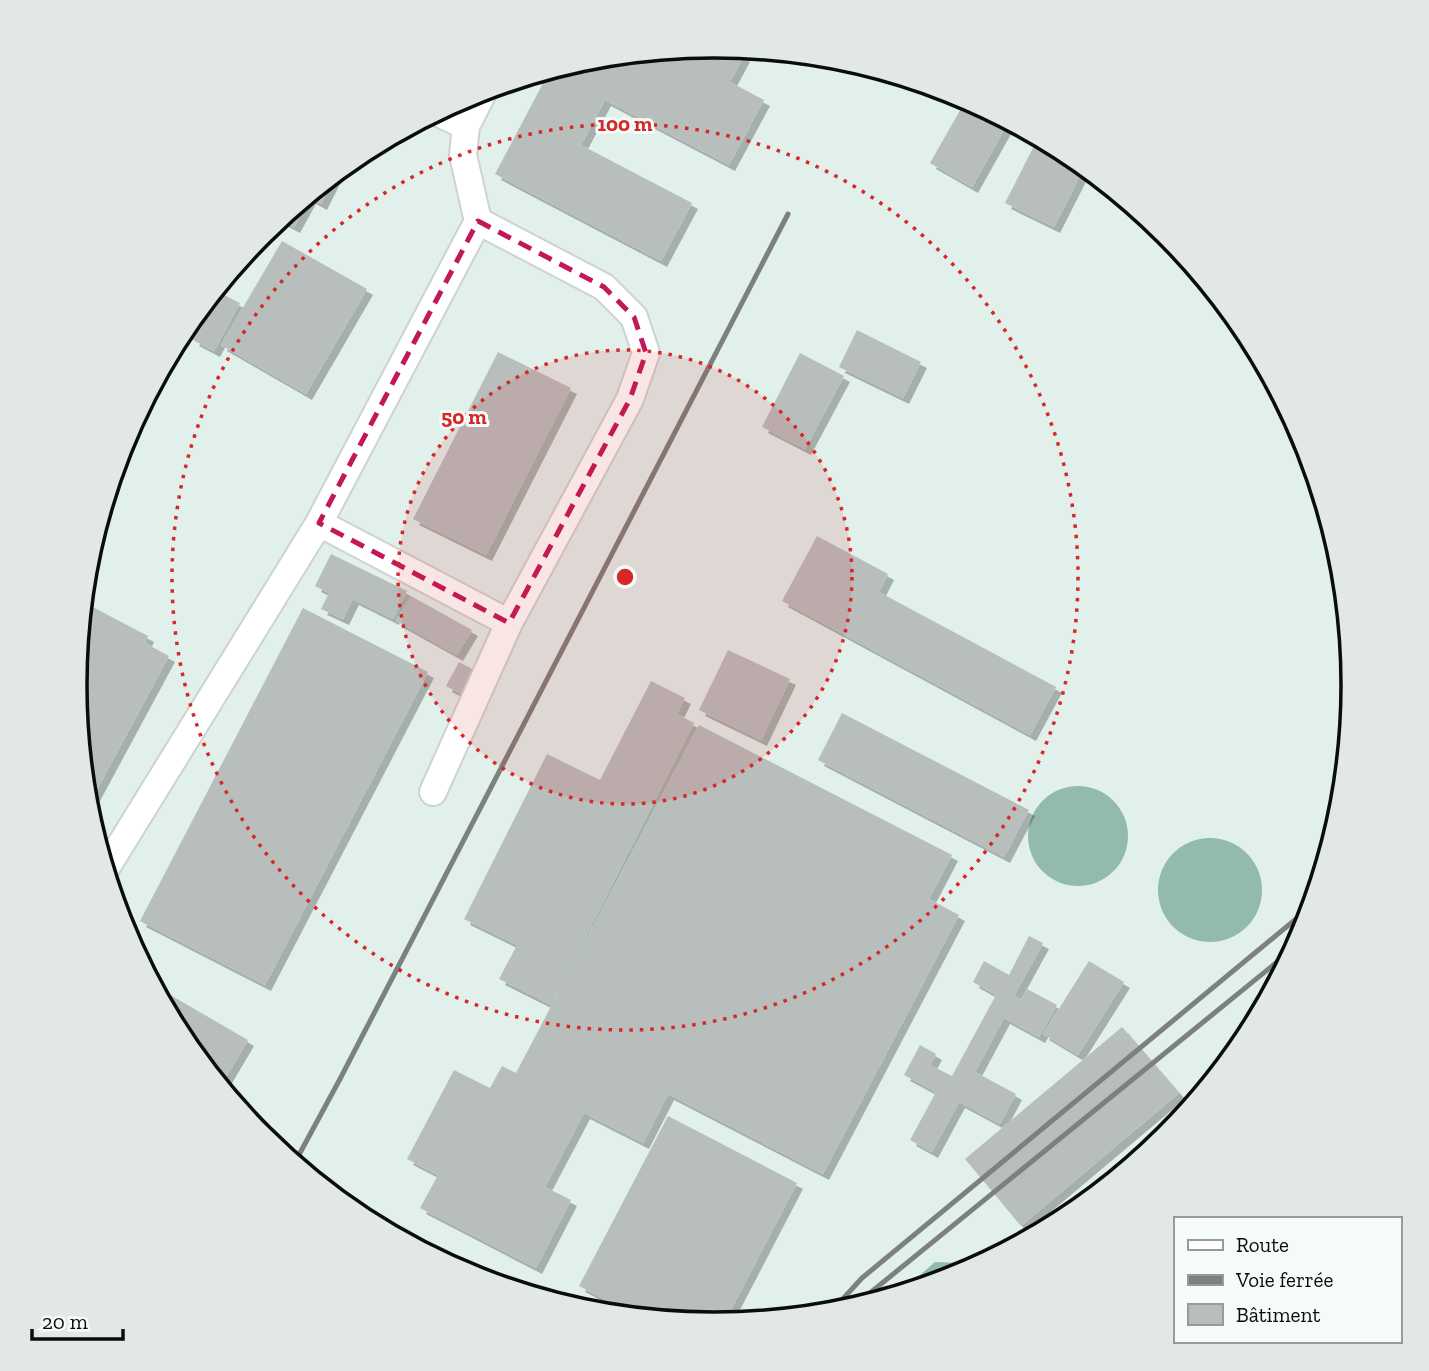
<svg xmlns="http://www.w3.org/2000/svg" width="1429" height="1371" viewBox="0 0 1429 1371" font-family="'Zilla Slab',serif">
  <defs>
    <filter id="shadow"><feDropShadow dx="6" dy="6" stdDeviation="0" flood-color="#0004"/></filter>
  </defs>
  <rect width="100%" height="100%" fill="#f4fbf8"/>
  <path fill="#e1f0eb" d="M76 685a638 638 0 1 1 1276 0a638 638 0 1 1-1276 0Z"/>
  <path fill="#92bbad" d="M1028 836a50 50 0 1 1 100 0a50 50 0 1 1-100 0Z
    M1158 890a52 52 0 1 1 104 0a52 52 0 1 1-104 0Z
    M935,1262L965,1263L979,1266L959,1277L896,1296Z"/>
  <path fill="#b8bebc" filter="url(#shadow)" d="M715,46L726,47L744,56L730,82L764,100L729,165L605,100L581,145L692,203L661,261L495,174L550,70L590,58Z
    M967,98L1009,121L972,187L930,163Z
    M1037,140L1079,160L1085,166L1054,227L1005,203Z
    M338,170L321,204L310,198L294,227L279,219Z
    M282,241L367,289L306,394L221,345Z
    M218,292L240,303L214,351L193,340Z
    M857,330L921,362L903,398L839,367Z
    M498,352L571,388L486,555L413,519Z
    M800,353L844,376L805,449L762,427Z
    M817,536L888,574L879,592L1056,687L1030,735L782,601Z
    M331,554L407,591L393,619L353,599L343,619L321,609L329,593L315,586Z
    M411,596L472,630L457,655L396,621Z
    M85,603L148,636L145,643L169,656L87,808L75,685L82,609Z
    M303,608L428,672L265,985L140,921Z
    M728,650L790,679L761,740L699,710Z
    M459,662L478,672L465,696L446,686Z
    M651,681L685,698L677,714L694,723L551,1005L499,979L517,945L464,919L547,754L600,780Z
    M842,713L1029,810L1004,857L818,760Z
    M699,725L952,855L929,899L959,915L823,1174L668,1094L643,1143L584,1113L545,1187L571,1200L536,1268L420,1208L438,1175L407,1159L454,1070L490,1088L502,1066L516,1073Z
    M1029,936L1043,943L1014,996L1021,1000L1027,989L1057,1005L1039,1037L1004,1018L975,1072L1016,1094L1000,1124L959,1102L932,1152L910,1140L936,1092L904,1075L920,1045L936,1054L930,1065L952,1076L996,995L973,982L984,961L1009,975Z
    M1089,961L1124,982L1078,1055L1043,1034Z
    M153,985L248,1040L225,1079L203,1067L182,1041Z
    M1122,1027L1179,1093L1021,1226L965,1159Z
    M668,1116L797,1183L723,1325H714L641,1318L579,1286Z
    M574,1294L617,1316L589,1313L567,1306Z"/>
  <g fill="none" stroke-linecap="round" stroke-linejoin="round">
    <g stroke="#cdd3d1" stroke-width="30">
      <path id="street" d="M436,112L466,126
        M319,523L509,623
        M433,792L509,623L630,399L646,353L634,317L604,287L478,221
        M105,870L319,523L478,221L463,155L466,126L485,89"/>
    </g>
    <use href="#street" stroke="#fff" stroke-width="26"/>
    <path stroke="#7c807e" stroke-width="5" d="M294,1164L340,1079L788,214
      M849,1310L1298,945
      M829,1314L862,1278L1314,904"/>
  </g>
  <path fill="none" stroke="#c2185b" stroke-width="5" stroke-dasharray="14 9" stroke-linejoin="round" d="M478,221L604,287L634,317L646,353L630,399L509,623L319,523Z"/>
  <circle cx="625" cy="577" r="227" fill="#d62828" fill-opacity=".12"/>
  <g fill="none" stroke="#d62828" stroke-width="3.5" stroke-dasharray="3.5 7">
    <circle cx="625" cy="577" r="227"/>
    <circle cx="625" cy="577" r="453"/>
  </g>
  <path d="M0 0H1429V1371H0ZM87 685a627 627 0 1 1 1254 0a627 627 0 1 1-1254 0Z" fill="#e1e8e5" fill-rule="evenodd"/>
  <path fill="none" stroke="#0b0d0c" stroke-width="3.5" d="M87 685a627 627 0 1 1 1254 0a627 627 0 1 1-1254 0Z"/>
  <circle cx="625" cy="577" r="10" fill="#d62828" stroke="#f4fbf8" stroke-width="3.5"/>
  <g font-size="21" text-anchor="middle" font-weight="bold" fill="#d62828" stroke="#f4fbf8" stroke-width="6" stroke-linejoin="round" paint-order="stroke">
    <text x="625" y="131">100 m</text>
    <text x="464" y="424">50 m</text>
  </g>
  <rect x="1174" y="1217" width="228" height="126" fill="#f4fbf8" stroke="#979c9a" stroke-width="2"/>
  <rect x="1188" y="1240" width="35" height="10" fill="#ffffff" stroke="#979c9a" stroke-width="2"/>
  <text x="1236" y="1252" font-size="21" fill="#0b0d0c">Route</text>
  <rect x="1188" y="1275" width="35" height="10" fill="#7c807e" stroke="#979c9a" stroke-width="2"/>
  <text x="1236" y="1287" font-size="21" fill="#0b0d0c">Voie ferrée</text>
  <rect x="1188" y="1304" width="35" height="21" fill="#b8bebc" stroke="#979c9a" stroke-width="2"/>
  <text x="1236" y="1322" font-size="21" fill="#0b0d0c">Bâtiment</text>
  <path d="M32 1329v10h91v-10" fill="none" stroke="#0b0d0c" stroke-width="3.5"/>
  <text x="42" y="1329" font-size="21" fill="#0b0d0c" stroke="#f4fbf8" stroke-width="5" paint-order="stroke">20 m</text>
</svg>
